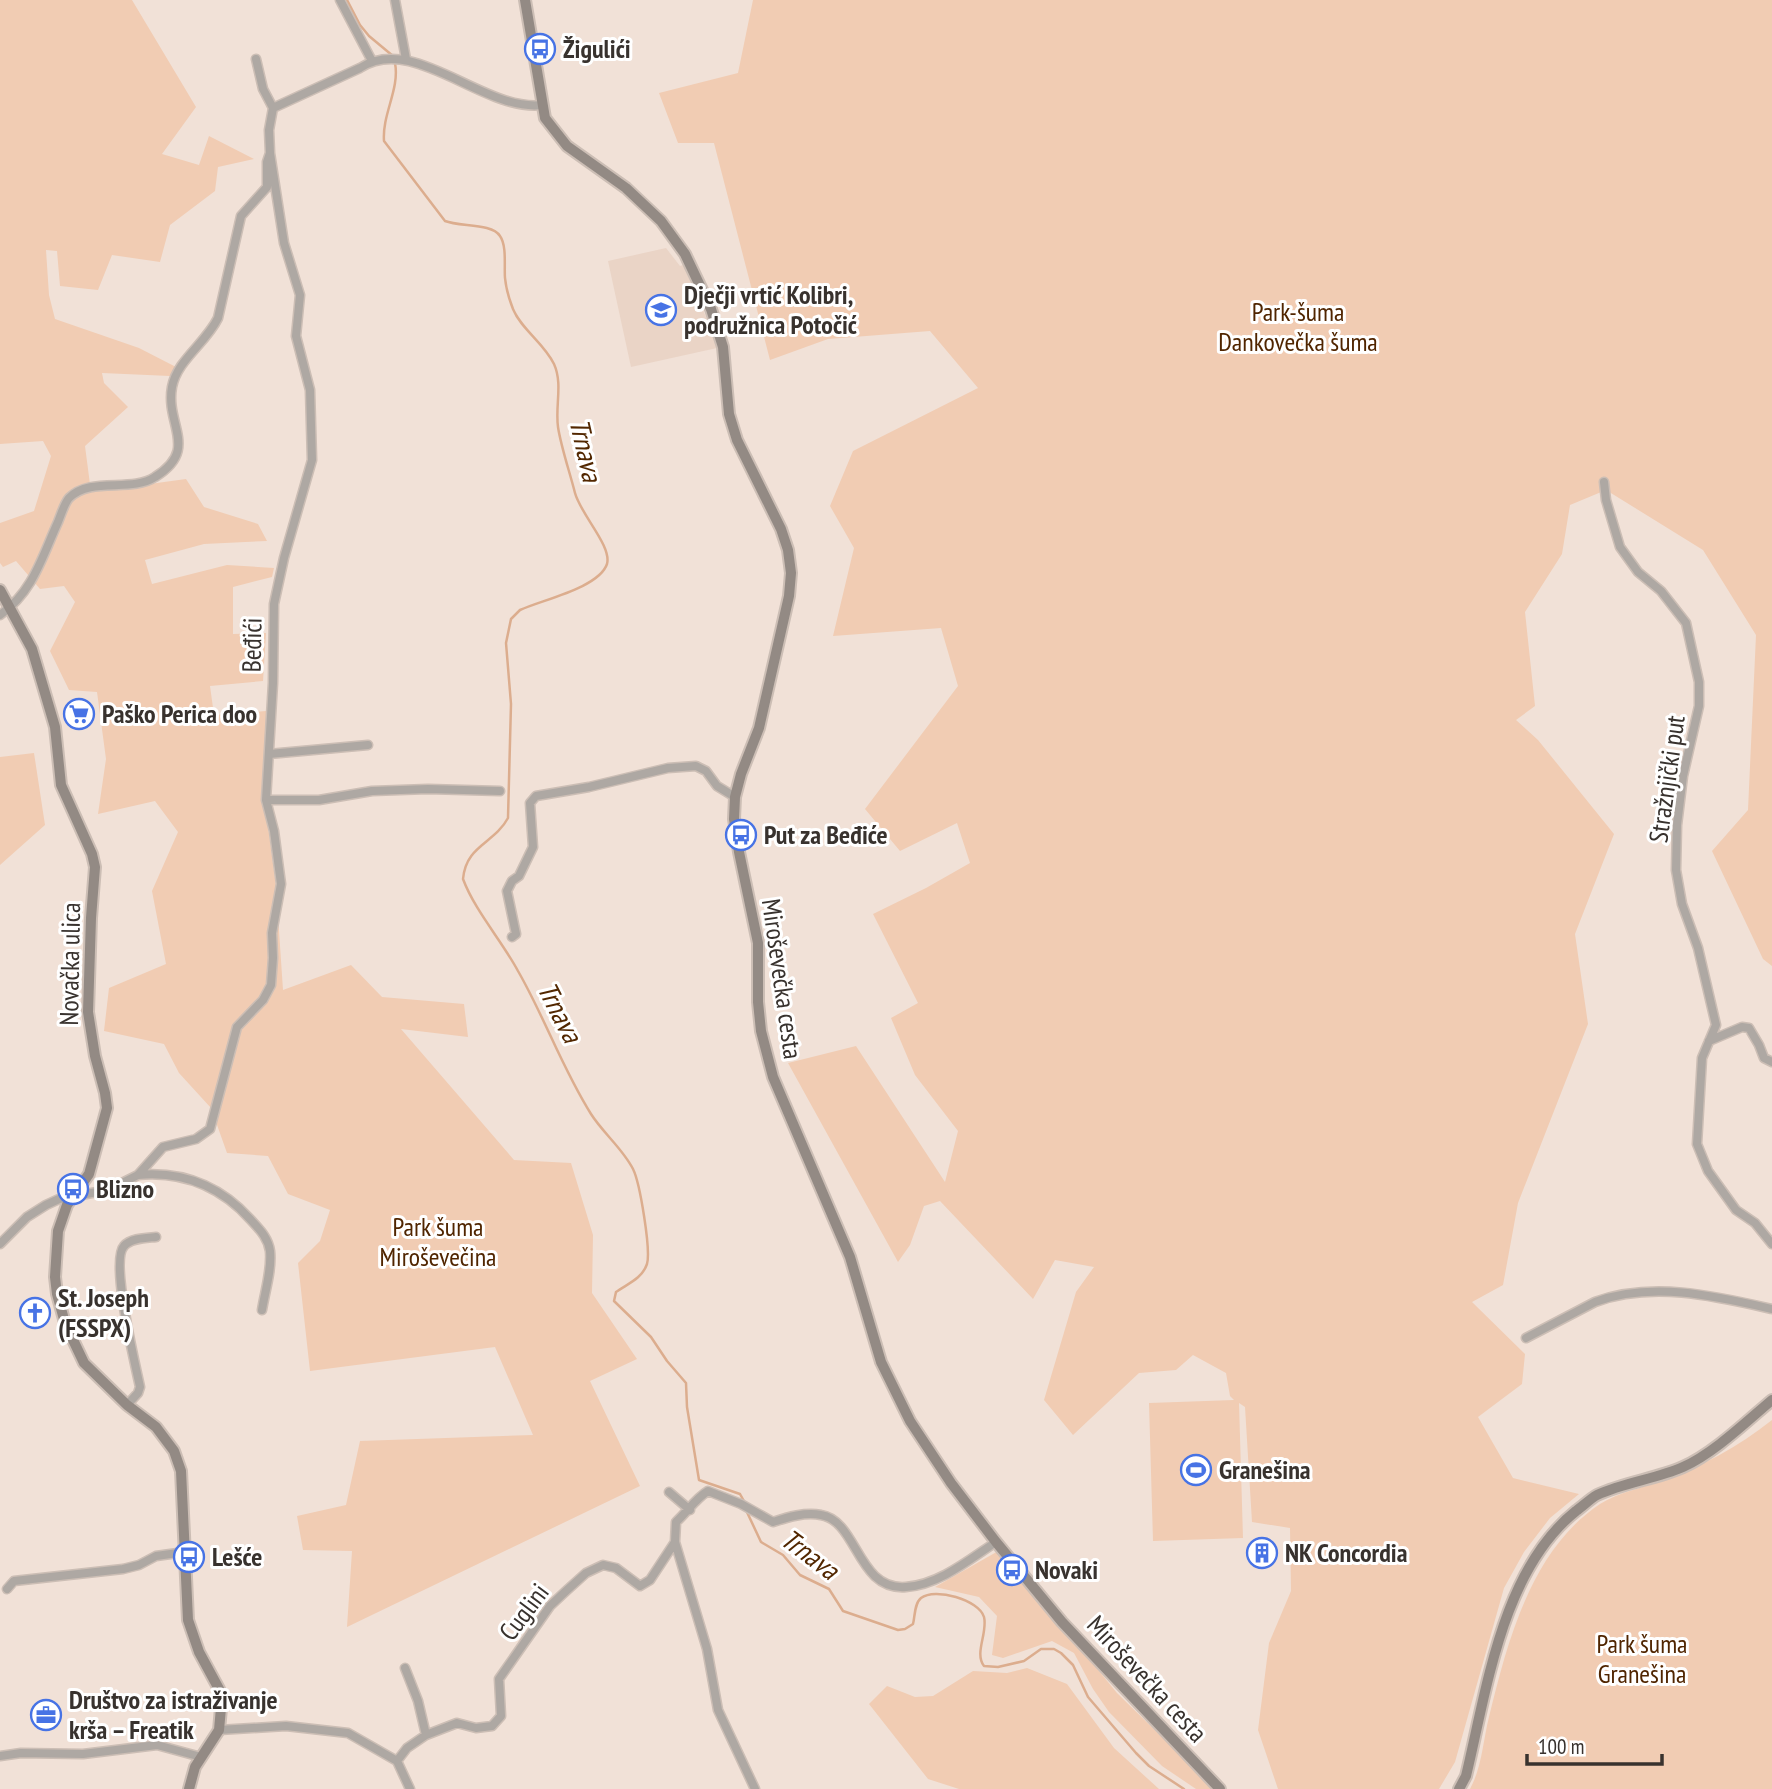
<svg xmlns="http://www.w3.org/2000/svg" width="1772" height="1789" viewBox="0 0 1772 1789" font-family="'PT Sans Narrow',sans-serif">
  <rect width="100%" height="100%" fill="#f1e1d7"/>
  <path fill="#ead4c6" d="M666,248L680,266L683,265L714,335L717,348L631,367L608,261Z"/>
  <path fill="#f1ccb3" d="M0,0H132L196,107L162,154L199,165L209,136L254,159L218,167L215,191L170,225L160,262L112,255L98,290L60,286L57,251L46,250L49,295L55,319L139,348L176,367L170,376L102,373L104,383L128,407L85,446L91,492L186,479L204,507L258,524L267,541L204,544L145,560L152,584L227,565L274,568L272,577L233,587V634L266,633L263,681L210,686L214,715L266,711L265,804L276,886L283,990L351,965L382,997L464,1004L468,1037L401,1029L514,1160L571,1163L593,1235L592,1293L637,1359L590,1381L640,1486L347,1627L352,1551L303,1550L297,1516L346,1505L360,1441L533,1435L495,1347L310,1371L298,1263L320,1241L330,1210L288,1194L268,1156L227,1153L211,1108L179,1073L164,1044L104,1031L109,988L166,964L152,891L178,832L155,801L98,814L106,759L97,692L69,690L50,651L75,602L64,586L40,589L16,561L3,567L0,563V523L34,511L51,456L43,441L0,444Z
    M753,0H1772V966L1763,959L1712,851L1748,810L1756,635L1703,550L1606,490L1570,505L1562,554L1525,612L1535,706L1516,720L1538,740L1614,834L1575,934L1588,1024L1518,1203L1503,1285L1472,1302L1525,1354L1522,1384L1478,1417L1513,1478L1579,1494L1550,1518L1524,1552L1504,1588L1455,1762L1439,1789H1278L1258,1730L1269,1643L1291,1591L1290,1528L1252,1522L1245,1407L1239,1403L1243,1538L1153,1541L1149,1403L1234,1400L1230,1396L1226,1373L1193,1355L1176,1370L1139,1373L1073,1435L1044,1400L1076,1292L1094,1267L1055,1260L1033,1299L940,1201L924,1206L910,1245L898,1262L788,1063L856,1046L945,1182L958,1131L915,1075L891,1018L918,1003L873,914L926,888L970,863L957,823L900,851L865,809L958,686L941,628L833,636L854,548L830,506L853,451L978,388L930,331L828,339L770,360L714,143H678L659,93L738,73Z
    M34,753L45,825L0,865V757Z
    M1772,1420V1789H1470C1482,1767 1483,1741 1489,1717C1508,1640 1531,1550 1600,1504C1619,1492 1640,1489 1660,1481C1701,1467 1738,1447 1772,1420Z
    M1000,1550L1117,1693L1215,1789H1196L1162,1766L1109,1712L1093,1689L1074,1653L1052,1641L1003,1658L992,1655L997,1616L979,1597L935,1587Z
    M1027,1668L1067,1684L1114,1748L1159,1789H959L928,1779L869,1704L887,1686L915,1697L933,1696L973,1671L1007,1673Z"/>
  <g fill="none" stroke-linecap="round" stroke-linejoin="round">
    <path stroke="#dcad8e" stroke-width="2.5" d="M347,0L360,25L369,36L393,56
      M395,63C400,89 382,114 384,141L445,221C460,227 492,223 500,236C507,246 504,266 505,278C506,288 509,299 513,309C521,329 544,343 554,364C563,384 555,406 558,427C561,447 570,473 575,493C581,515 612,546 607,564C599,588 541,600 520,610L511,619L506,643L511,704L508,818C494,844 466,845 463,879C475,911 502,941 518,971C545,1018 562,1068 591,1114C603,1133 623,1149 633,1169C640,1183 651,1250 647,1264C642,1279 627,1284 616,1292L614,1301L651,1337L667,1361L686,1383L687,1407L699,1480L740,1494L745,1503
      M746,1510L761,1542L783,1555L800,1575L829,1589L843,1611L898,1630L905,1629L913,1624C915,1617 914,1604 921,1598C935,1587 979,1600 984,1617C988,1633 974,1653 984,1666L998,1667L1024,1661L1041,1649H1054L1061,1653L1073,1665L1088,1697L1136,1753L1149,1766L1184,1789"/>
    <g stroke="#ccbeb5" stroke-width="11">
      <path id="street" d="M340,0L372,61
        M395,0L406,59
        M256,59L263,89L273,108
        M273,108L360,68C414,33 483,112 542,105
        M1604,482L1606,500L1620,547L1638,572L1661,591L1686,623L1699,682V706L1683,776L1677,825L1676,870L1682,904L1698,948L1716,1025L1702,1058L1697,1144L1708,1171L1736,1210L1755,1223L1772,1244
        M0,615C33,592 42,557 58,522C61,515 64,504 69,498C91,476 131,493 155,477C200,449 165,425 172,387C177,360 206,343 218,318L241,216L267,187V162L270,153L269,130L273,108
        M269,754L368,745
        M266,800H319L372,791L428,789L500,791
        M512,937L516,934L507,891L512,881L519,876L533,847L530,803L536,796L589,787L668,768L696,766L706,771L717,786L735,797
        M1709,1041L1742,1027L1749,1028L1759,1045L1764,1058L1772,1062
        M138,1175C182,1171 220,1186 250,1219C259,1229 268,1237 270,1251C272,1270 265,1291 262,1310
        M0,1244L27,1217L46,1205L59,1199L108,1190L138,1175L163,1147L196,1139L210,1129L237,1027L263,1000L271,985L273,958L272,933L281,884L274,831L266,800L273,683L274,604L284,558L312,460L310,390L296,336L300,295L284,243L270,153
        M1526,1338L1595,1302C1652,1281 1715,1296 1772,1309
        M127,1405L138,1393L140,1387C135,1363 110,1261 124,1246C131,1238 146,1238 156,1237
        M669,1492L690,1510
        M7,1589L14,1581L123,1569L139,1565L156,1556L185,1552
        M405,1668L418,1701L426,1735
        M219,1730L286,1726L348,1733L397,1761L410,1789
        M0,1756L21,1753L83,1754L157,1745L201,1757
        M397,1761L407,1748L426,1735L457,1723L476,1728L492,1726L501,1716L499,1679L550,1606L566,1591L586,1573L603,1565L616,1568L640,1586L650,1580L675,1542
        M755,1789L718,1710L707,1649L675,1542L676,1522C688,1511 695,1499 708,1491L741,1504L773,1522C788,1517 805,1512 821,1515C858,1521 857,1591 906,1587C939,1585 970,1559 996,1542"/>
    </g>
    <g stroke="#ccbeb5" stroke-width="14">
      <path id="secondary" d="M525,0L545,118L567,146L626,188L661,221L685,254L711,309L723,347L729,414L737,440L781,529L788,550L791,573L789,596L759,728L741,774L735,797L734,819L739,852L758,943V1002L761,1031L773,1077L850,1257L881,1362L910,1421L951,1483L996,1542L1062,1622L1220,1789
        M0,590L32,649L55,727L61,785L92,854L95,867L91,918L88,1012L95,1056L105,1093L107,1108L89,1174L67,1205L58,1231L55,1277L57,1294L65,1323L84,1363L127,1405L156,1427L174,1451L181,1471L188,1620L199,1652L219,1689L221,1708L219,1730L195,1767L189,1789
        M1459,1789L1466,1776C1487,1689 1502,1570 1576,1511C1583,1506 1590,1499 1597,1495C1625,1482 1656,1479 1683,1467C1713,1454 1747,1421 1772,1400"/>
    </g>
    <use href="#street" stroke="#aea8a3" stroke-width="8"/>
    <use href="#secondary" stroke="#938a84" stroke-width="10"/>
  </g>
  <defs>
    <g id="bus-ring" transform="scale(1.575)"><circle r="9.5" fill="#fff" stroke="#4773e5" stroke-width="1.5"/><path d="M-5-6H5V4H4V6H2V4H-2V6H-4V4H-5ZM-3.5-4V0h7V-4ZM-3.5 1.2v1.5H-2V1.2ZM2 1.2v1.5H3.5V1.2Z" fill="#4773e5"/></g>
    <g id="school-ring" transform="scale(1.575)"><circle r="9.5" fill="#fff" stroke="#4773e5" stroke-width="1.5"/><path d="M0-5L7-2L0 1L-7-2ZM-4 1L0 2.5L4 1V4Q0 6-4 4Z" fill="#4773e5"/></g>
    <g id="supermarket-ring" transform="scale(1.575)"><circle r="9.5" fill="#fff" stroke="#4773e5" stroke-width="1.5"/><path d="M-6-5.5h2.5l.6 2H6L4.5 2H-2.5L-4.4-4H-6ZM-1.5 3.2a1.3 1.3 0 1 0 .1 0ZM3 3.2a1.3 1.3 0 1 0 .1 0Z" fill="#4773e5"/></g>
    <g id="church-ring" transform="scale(1.575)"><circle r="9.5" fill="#fff" stroke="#4773e5" stroke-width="1.5"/><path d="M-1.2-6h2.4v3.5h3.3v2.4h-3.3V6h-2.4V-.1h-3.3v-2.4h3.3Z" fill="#4773e5"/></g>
    <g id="stadium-ring" transform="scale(1.575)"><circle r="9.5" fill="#fff" stroke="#4773e5" stroke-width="1.5"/><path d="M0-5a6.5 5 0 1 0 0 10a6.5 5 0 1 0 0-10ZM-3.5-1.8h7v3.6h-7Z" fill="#4773e5"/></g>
    <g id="building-ring" transform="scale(1.575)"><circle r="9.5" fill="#fff" stroke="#4773e5" stroke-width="1.5"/><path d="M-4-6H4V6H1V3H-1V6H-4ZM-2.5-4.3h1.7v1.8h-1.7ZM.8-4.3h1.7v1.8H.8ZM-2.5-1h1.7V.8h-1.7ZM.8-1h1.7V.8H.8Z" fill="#4773e5"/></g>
    <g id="office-ring" transform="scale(1.575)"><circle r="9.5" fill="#fff" stroke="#4773e5" stroke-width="1.5"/><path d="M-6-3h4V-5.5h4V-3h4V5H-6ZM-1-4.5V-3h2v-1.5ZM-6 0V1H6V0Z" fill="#4773e5"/></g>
  </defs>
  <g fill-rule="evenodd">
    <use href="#bus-ring" x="540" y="49"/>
    <use href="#school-ring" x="661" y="310"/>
    <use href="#supermarket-ring" x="79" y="714"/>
    <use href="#bus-ring" x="741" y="835"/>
    <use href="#bus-ring" x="73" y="1189"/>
    <use href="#church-ring" x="35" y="1313"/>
    <use href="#stadium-ring" x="1196" y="1470"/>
    <use href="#building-ring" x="1262" y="1553"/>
    <use href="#bus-ring" x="189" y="1557"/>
    <use href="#bus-ring" x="1012" y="1570"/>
    <use href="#office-ring" x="46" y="1715"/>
  </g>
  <g text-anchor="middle" stroke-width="6" stroke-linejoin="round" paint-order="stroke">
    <g font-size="26" font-weight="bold" fill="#38322e" stroke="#fff" text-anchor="start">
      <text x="563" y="58">Žigulići</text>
      <text x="684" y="304">Dječji vrtić Kolibri,<tspan x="684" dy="30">podružnica Potočić</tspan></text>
      <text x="102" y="723">Paško Perica doo</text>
      <text x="764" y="844">Put za Beđiće</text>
      <text x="96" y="1198">Blizno</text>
      <text x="58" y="1307">St. Joseph<tspan x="58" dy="30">(FSSPX)</tspan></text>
      <text x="1219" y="1479">Granešina</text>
      <text x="1285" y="1562">NK Concordia</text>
      <text x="212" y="1566">Lešće</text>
      <text x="1035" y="1579">Novaki</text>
      <text x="69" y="1709">Društvo za istraživanje<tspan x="69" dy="30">krša – Freatik</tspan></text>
    </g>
    <g font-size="26" fill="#502500" stroke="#fff">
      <text x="1298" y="321">Park-šuma<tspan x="1298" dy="30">Dankovečka šuma</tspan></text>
      <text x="438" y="1236">Park šuma<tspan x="438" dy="30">Miroševečina</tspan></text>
      <text x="1642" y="1653">Park šuma<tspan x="1642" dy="30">Granešina</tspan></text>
    </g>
    <g font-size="26" fill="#38322e" stroke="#fff">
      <text transform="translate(252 645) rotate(-89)" y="9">Beđići</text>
      <text transform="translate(1667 779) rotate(-82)" y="9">Stražnjički put</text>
      <text transform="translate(70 964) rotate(-89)" y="9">Novačka ulica</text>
      <text transform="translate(782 979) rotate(82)" y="9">Miroševečka cesta</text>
      <text transform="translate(524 1612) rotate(-53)" y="9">Cuglini</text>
      <text transform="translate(1147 1679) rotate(47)" y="9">Miroševečka cesta</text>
    </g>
    <g font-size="28" font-style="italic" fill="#522700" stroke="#fff">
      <text transform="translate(586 450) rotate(77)" y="10">Trnava</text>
      <text transform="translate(560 1012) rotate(63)" y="10">Trnava</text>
      <text transform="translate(810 1554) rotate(37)" y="10">Trnava</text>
    </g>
  </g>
  <path d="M1527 1754v10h135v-10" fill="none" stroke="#38322e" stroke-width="3.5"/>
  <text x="1538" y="1754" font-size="21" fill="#38322e" stroke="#ffffff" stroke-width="5" paint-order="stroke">100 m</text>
</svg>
